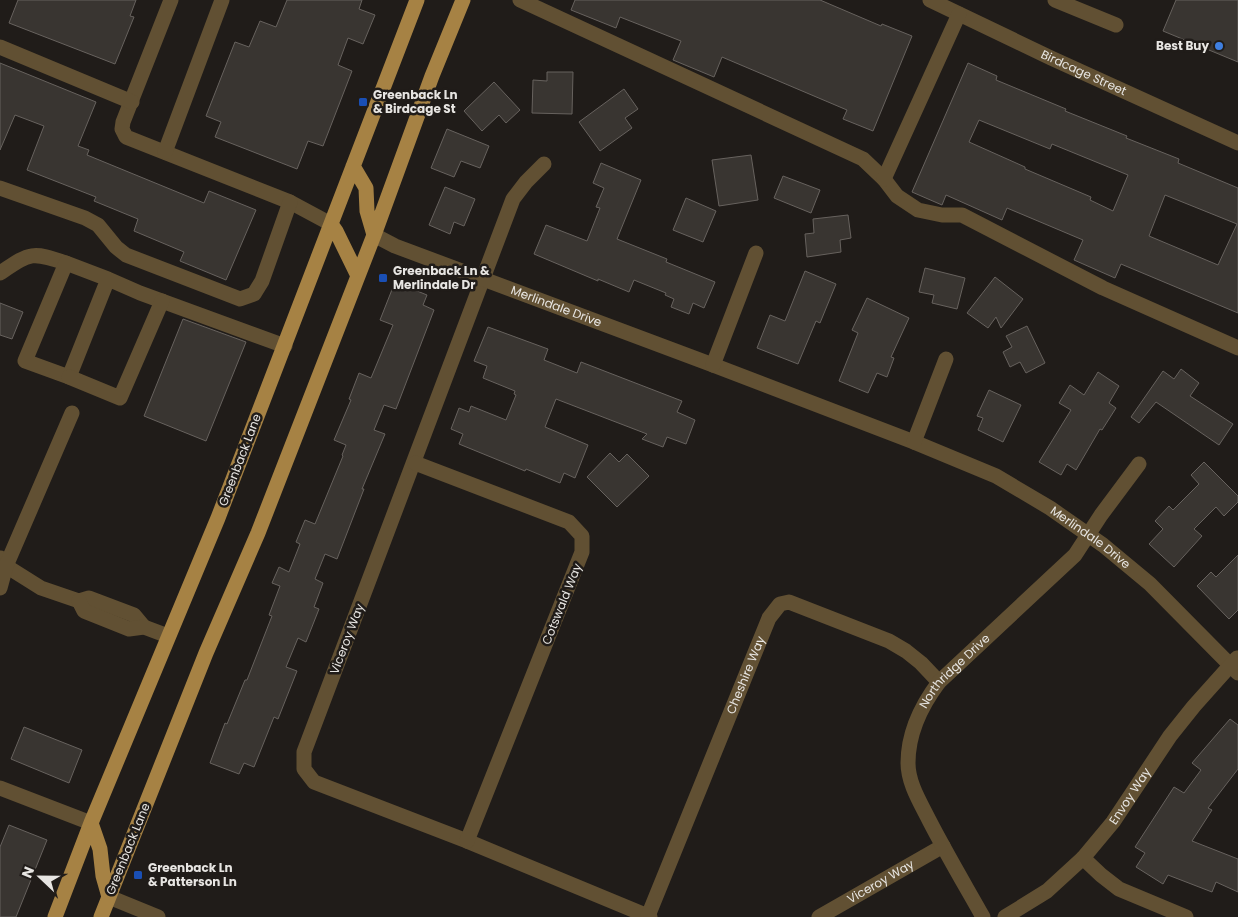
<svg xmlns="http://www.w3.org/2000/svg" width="1238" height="917" viewBox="0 0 1238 917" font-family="Poppins,sans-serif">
  <rect width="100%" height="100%" fill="#201c19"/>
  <path fill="#393531" stroke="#67625e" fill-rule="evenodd" d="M18,0H136L130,16L134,17L115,64L9,23Z
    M287,0H362L359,9L375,15L363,44L348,38L338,65L352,71L323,146L308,141L297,169L215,137L221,122L206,116L235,42L249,47L260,21L276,27Z
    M575,0H820L881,26L882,24L912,36L873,131L843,119L847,110L722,57L714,77L673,60L681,41L620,17L616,28L571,10Z
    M1176,0H1238V62L1163,31Z
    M0,63L96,102L78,146L89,150L87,155L204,203L209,191L256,210L226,280L180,261L184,252L134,231L138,219L94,201L96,197L27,170L44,126L15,115L0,150Z
    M968,63L997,76L996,80L1066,109L1065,111L1127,136L1126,138L1179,159L1178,163L1238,188V313L1121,264L1115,278L1074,260L1083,240L1007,208L1002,220L946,195L942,205L912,192ZM979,120L1050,149L1052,144L1128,175L1113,211L1090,200L1091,197L1025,169V167L969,142ZM1165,195L1237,224L1218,265L1149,236Z
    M547,72H573L572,114L532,113L533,80L547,81Z
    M494,82L520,110L506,123L499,115L482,131L464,111Z
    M624,89L638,109L625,118L632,128L600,151L579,122Z
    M447,129L489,146L480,168L461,161L454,177L431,168Z
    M751,155L758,200L719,206L712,160Z
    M601,163L641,180L617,239L667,259L666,262L715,282L704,308L693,303L689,314L671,307L674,299L665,295L666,293L634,280L629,292L598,279V281L534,254L546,225L587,241L600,208L596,207L604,188L593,183Z
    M783,176L820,190L811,213L774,198Z
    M445,187L475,199L464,226L454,222L450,234L429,225Z
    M686,198L716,211L703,242L673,230Z
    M848,215L851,238L840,240L841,252L807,257L805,234L814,233L813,219Z
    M925,268L965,278L957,309L932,303L934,295L919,292Z
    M805,271L836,284L820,323L816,321L798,364L757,348L770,315L785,321Z
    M995,277L1023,299L1001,328L996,317L988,328L967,313Z
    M395,282L427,295L423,305L434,310L396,409L384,405L374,430L385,434L362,489H364L337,559L325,554L315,579L323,583L314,607L319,609L306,642L298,638L286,667L297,671L278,719L274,717L254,767L244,763L239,774L210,763L225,723L227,724L245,680H247L272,616L269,615L280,586L272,583L279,567L289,572L300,544L296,542L305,520L315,524L343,456L342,455L346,445L334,440L351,400L349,399L359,373L371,378L393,325L380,320Z
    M867,298L909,318L891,357L894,358L887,377L877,373L868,393L839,381L858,333L852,330Z
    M0,303L23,312L12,339L0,335Z
    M183,319L246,342L206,441L144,416Z
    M1027,326L1045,363L1026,373L1020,362L1010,367L1003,352L1012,347L1006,336Z
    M488,327L548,349L544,360L577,373L581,362L682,401L677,412L695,420L686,444L667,437L663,447L642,439L647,434L556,399L545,427L588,445L575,478L564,473L560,483L526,469L525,471L459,444L463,434L451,429L459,408L469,412L471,406L506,420L516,395L514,394L515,391L483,378L487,366L474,361Z
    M1181,369L1199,383L1190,396L1233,424L1219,445L1156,402L1139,423L1131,417L1163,371L1174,379Z
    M1098,372L1119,386L1109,403L1116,408L1102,430L1100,429L1076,470L1067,464L1061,475L1039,462L1071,410L1059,403L1070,385L1084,395Z
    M989,390L1021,405L1003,442L978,430L983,418L977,416Z
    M610,453L619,462L627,454L649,476L617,507L587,477Z
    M1204,462L1238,496V502L1224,516L1216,507L1194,529L1202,536L1174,567L1149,544L1163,529L1155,521L1169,506L1173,510L1199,484L1191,475Z
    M1238,555V610L1229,619L1197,586L1211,572L1216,577Z
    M1230,719L1238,725V769L1208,808L1212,810L1192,841L1238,859V892L1216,882L1212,892L1168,875L1163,884L1136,867L1145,853L1135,847L1174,787L1184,793L1201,770L1192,763Z
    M24,727L82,750L69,783L11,759Z
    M9,825L47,840L16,917H0V847Z"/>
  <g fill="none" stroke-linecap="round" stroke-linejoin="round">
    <g stroke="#615033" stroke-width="15">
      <path d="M171,0L123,122L122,129L126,137L290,202L331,224"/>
      <path d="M520,0L863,159L884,179L897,196L918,210L942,215H962L1103,288L1238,348"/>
      <path id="s1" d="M930,0L1051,58L1238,143"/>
      <path d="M1055,0L1116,25"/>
      <path d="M0,47L132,102"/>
      <path d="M165,152L222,0"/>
      <path d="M544,164L526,182L513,199L304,752V769L314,782L467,841L650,917"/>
      <path d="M884,179L959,14"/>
      <path d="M0,188L85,218L98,225L116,247L126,255L240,299L254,294L262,281L290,202"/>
      <path id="s2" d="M374,235L395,246L713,365L914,442L996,476L1050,508L1103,545L1150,584L1238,673"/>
      <path d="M0,273C30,253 31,251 66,263"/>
      <path d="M108,279L66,263L25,361L69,377L108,279L140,293L285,346"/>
      <path d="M713,365L756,253"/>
      <path d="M69,377L120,398L162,301"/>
      <path d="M914,442L946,359"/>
      <path d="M415,463L569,522L582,536V552L467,841"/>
      <path d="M1,558L6,566L41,588L79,601L89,598L134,615L144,627"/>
      <path d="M0,588L6,566L72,413"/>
      <path d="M79,601L84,611L129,629L144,627L168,636"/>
      <path d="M0,788L91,823"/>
      <path d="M1083,858L1101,875L1119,889L1186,917"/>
      <path d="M109,897L158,917"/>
      <path id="s3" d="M648,916L769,618L780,604L789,602L889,641L906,651L921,663L939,682"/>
      <path id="s4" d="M819,917L943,846"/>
      <path id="s5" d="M983,917C965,885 946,853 929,820C920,802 908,783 908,763C908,732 921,706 939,682L1075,555L1101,515L1139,464"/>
      <path id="s6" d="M1005,917L1047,891L1083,858L1113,822L1170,736L1194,706L1237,658"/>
    </g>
    <path stroke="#a68244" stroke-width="15" d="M353,166L366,188L367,211L374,235
      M331,224L336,231L358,276
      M91,823L100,849L103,876L109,897
      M55,917L91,823L218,518L417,0
      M101,917L206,653L258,533L374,235L432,76L463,0"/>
  </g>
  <circle fill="#3f7fe0" stroke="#201c19" stroke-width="2" cx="1219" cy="46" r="5"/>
  <g fill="#1a4fb4" stroke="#201c19" stroke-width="2">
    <rect x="358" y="97" width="10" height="10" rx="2.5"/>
    <rect x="378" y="273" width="10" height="10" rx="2.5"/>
    <rect x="133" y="870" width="10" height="10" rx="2.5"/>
  </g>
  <g text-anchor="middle" stroke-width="5" stroke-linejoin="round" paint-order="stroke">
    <g font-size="12" font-weight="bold" fill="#e7e5e2" stroke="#201c19" text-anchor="start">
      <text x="1209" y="50" text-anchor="end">Best Buy</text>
      <text x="373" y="99">Greenback Ln<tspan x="373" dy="14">&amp; Birdcage St</tspan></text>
      <text x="393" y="275">Greenback Ln &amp;<tspan x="393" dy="14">Merlindale Dr</tspan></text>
      <text x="148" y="872">Greenback Ln<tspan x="148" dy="14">&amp; Patterson Ln</tspan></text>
    </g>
    <g font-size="12" fill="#e7e5e2" stroke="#201c19">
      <text dy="4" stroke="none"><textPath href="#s1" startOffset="170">Birdcage Street</textPath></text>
      <text dy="4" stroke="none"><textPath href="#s2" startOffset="196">Merlindale Drive</textPath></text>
      <text transform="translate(240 460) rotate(-69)" y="4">Greenback Lane</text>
      <text dy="4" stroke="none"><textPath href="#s2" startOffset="780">Merlindale Drive</textPath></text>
      <text transform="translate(562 604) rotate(-68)" y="4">Cotswald Way</text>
      <text transform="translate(347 639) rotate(-69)" y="4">Viceroy Way</text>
      <text dy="4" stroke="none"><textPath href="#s5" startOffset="279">Northridge Drive</textPath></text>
      <text dy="4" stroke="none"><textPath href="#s3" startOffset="260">Cheshire Way</textPath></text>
      <text dy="4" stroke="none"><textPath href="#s6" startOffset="176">Envoy Way</textPath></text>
      <text transform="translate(128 849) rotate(-68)" y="4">Greenback Lane</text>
      <text dy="4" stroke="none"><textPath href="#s4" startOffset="71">Viceroy Way</textPath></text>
    </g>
  </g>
  <g transform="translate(40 877) rotate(292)" stroke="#201c19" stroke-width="4" paint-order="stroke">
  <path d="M0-4L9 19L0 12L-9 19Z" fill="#e7e5e2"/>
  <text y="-8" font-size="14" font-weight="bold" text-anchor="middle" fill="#e7e5e2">N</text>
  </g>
</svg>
